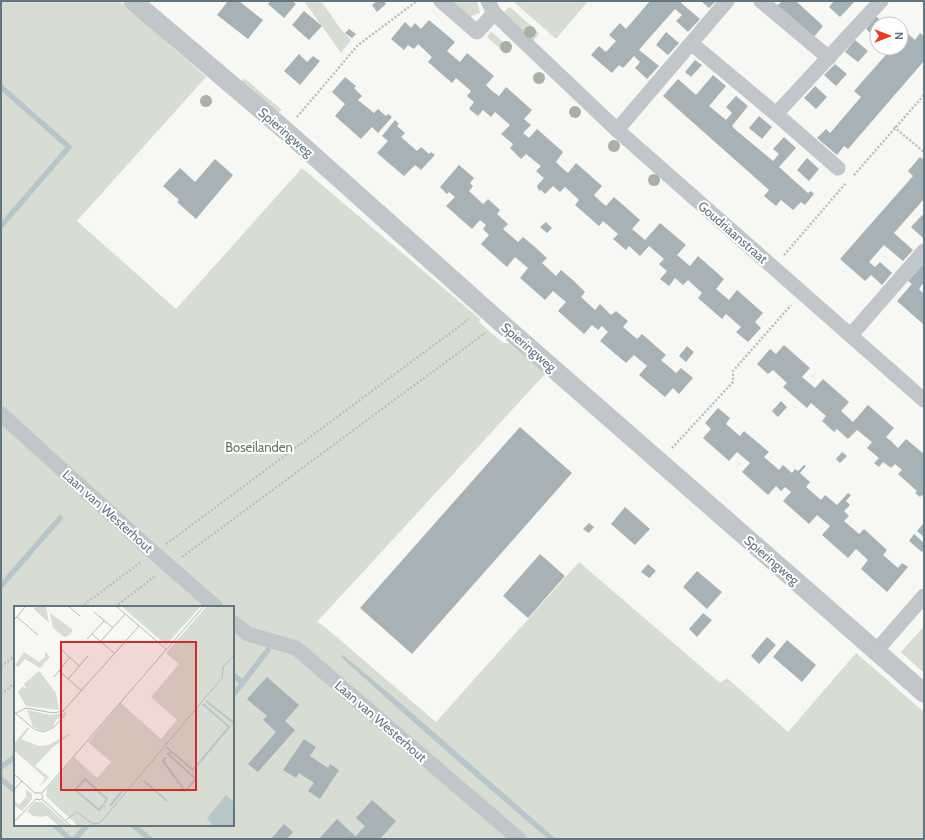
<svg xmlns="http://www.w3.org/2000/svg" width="925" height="840" viewBox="0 0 925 840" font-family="Cabin,sans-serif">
  <rect width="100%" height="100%" fill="#f7f7f4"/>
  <path fill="#d7ddd3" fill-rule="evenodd" d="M1,1H120L206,77L77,221L176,309L302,168L480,319L479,322L503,343H511L546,373L317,622L325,627L436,722L579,562L720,683L727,678L788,732L856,653L924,712V839H1ZM15,607H233V825H15Z
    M304,1H321L340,28L351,40L341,53Z
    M450,1H477L480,13L469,17Z
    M515,1H588L556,39L514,2Z
    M510,7L539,33L532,43L511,22L504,11Z
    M491,31L511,50L506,54L487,37Z
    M244,78L282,110L277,113L241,82Z
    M924,626V673L901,652Z"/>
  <path fill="#b6c6c9" d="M343,655L404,706L556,839H548C478,779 409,719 341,657Z"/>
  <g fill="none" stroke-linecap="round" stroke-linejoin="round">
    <path stroke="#b6c6c9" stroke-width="5.5" d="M1,87L69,147L1,226
      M1,586L60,518
      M233,675L243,683
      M233,695L268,650
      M1,767L15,757
      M1,779L15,791
      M54,825L70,839
      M133,825L150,839
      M75,839L87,825"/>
  </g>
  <path fill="#a7b2b6" d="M228,1H239L263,20L248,39L217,15Z
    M270,1H292L296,4L284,18L268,4Z
    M377,1H384L386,4L377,12L372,5Z
    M650,1H682L681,3L700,19L688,32L676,21L682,15L675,9L644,44L639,50L659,66L647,79L635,68L640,62L634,56L623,68L619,65L612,73L591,55L599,46L606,52L616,41L609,35L620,23L626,29Z
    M701,1H716L709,8Z
    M782,1H796L823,26L813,38L777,6Z
    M834,1H855L840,17L829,7Z
    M304,11L322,26L309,40L292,25Z
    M876,16L885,24H877V39L866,29Z
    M429,20L455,42L447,51L460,62L467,53L494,76L486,85L492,91L499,96L506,87L532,110L524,119L531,125L523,133L529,138L537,129L563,152L556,162L561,167L568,173L576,163L602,186L594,195L600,201L606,206L614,197L640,220L632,229L645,240L660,223L686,245L677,255L690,266L698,256L724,279L716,289L729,300L737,290L763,313L755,322L761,328L748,342L736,332L741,327L726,314L722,319L698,298L702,293L688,280L683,285L675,278L669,286L660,279L667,271L659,264L664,259L649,246L640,256L629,246L626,250L613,239L618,234L603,221L599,226L575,205L579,200L565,187L560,192L553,186L545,194L541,190L548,182L540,191L538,189L537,186L544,178L536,171L541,166L526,154L521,159L510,148L513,144L501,134L510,125L495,112L491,117L483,110L478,116L469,109L474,102L467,96L471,91L456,78L452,83L428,62L432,57L418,44L414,49L408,45L404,50L391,39L405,22L411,28L415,23L421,29Z
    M349,29L356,34L352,38L345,33Z
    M666,32L679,43L668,55L656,45Z
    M906,32L915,40L920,33L924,36V61L848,149L844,146L837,155L817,138L826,129L830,133L861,97L854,91L892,48H901V37Z
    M855,40L868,51L858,62L845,52Z
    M299,54L307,62L313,56L320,61L300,85L284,71Z
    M695,60L702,65L691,77L685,72Z
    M835,64L847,74L836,86L824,75Z
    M713,75L726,86L709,106L726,120L732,113L726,107L736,96L748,106L732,126L737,131L773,161L779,154L773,149L784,137L796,148L779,167L808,193L811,191L814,194L805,205L801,202L793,210L781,200L776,206L764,196L769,190L663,96L678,79L696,95Z
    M345,77L356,86L354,88L362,96L358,100L374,113L378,109L386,116L388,114L392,117L378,133L372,127L361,139L335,116L345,104L332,92Z
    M815,86L827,97L816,109L804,98Z
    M759,116L772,127L762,139L749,128Z
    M395,120L399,124L397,126L405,133L401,137L417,151L421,147L429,154L431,152L435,155L421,170L415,165L404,176L377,153L388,141L382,136Z
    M920,157L924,160V199L894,233L913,250L903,261L884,245L869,262L875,267L880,262L892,273L882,285L871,275L865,281L840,259L913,176L908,171Z
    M807,158L819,169L809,181L797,170Z
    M215,159L233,175L196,219L177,202L179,200L163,186L180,168L195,182Z
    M459,165L474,178L470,183L473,186L469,191L483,204L488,199L500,210L497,214L508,224L503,229L518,242L523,237L535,247L547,258L542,263L556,276L561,270L574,281L585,292L581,297L595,310L600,304L611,315L616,311L628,321L623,327L637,339L642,334L666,355L661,360L668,366L676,373L681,368L693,378L679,394L673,388L665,397L639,375L647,366L634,355L626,363L600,341L608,332L602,326L598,330L592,325L584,334L558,311L566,302L560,297L553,291L545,300L520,278L528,268L515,257L507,267L481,244L489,235L483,229L486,225L480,220L472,229L446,206L455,197L449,192L447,194L440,187Z
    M922,215L924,217V239L911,227Z
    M546,222L552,228L547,233L540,227Z
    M923,264H924V282L919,289L924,294V325L897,301L912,284L908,281Z
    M784,345L810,368L802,377L815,388L823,379L849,402L841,411L853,422L868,405L894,428L886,437L892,442L898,448L906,439L924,454V497L922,495L920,497L915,493L917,491L898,474L902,470L895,464L891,468L883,462L879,467L874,463L879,458L867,448L872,442L857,430L848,439L837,429L834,432L822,421L826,416L811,403L807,408L783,387L787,383L773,370L768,374L757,364L770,349L776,354Z
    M687,346L694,352L686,362L679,356Z
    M781,401L787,407L778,417L772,411Z
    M718,408L730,418L726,424L740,436L744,431L757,442L769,452L764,457L779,470L783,465L792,473L795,469L798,471L804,465L806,466L800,473L810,482L806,487L821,500L825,495L837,505L848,493L851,495L846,501L850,505L844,511L849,516L844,521L859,534L864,529L887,550L883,555L898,568L902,563L908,567L887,592L861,569L868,560L856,549L848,558L822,535L830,526L817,515L809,524L783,501L791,492L785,487L781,491L776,486L768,495L742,472L750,463L737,452L729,461L703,438L711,429L705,423Z
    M520,427L572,473L412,654L360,608Z
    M842,452L847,456L840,463L836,459Z
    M625,507L650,529L635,545L611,524Z
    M589,523L594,527L589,533L583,529Z
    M923,524L924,526V537L917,531Z
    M914,534L924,543V550L922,552L909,541Z
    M540,554L565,576L528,618L503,596Z
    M648,564L656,571L649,578L641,572Z
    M697,571L722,592L707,609L683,587Z
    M703,613L712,620L697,637L689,629Z
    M767,637L776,645L759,664L751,656Z
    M787,640L816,665L802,682L773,657Z
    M267,677L299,705L285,721L295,730L258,772L248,764L276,732L263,720L267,716L247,699Z
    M304,739L316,747L310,756L328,768L330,764L339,770L320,799L308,791L314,783L299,773L296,778L283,770Z
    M372,800L396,821L380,839H319L337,819L355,836H356L365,826L356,818Z
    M284,824L293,832L287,839H271Z"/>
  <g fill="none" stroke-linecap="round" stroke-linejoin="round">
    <path stroke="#babec0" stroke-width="2.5" stroke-dasharray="2 2" stroke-linecap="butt" d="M923,1H924
      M297,117L358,45L417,1
      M894,127L924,152
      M854,175L924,95
      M784,255L846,183
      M672,448L733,382V371L791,305
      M166,544L469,319
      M182,557L485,333
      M81,607L141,562
      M115,607L155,576
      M1,666L15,656
      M1,694L15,683"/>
    <path stroke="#c0c6c9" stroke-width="15" d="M441,1L477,32L494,13
      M488,1L494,13L617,130L924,400
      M761,1L829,58
      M691,43L776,114L838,168
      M776,114L881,1
      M617,130L727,1
      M851,335L924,251
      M1,414L154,553L216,607
      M233,622L248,634L296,648L519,839
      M876,651L924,596"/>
    <path stroke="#c0c6c9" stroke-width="19" d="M133,1L286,131L500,322L924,693"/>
  </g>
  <g fill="#a8b1a3">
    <circle cx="530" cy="32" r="6"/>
    <circle cx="506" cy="47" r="6"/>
    <circle cx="539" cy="78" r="6"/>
    <circle cx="206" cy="101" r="6"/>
    <circle cx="575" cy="112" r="6"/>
    <circle cx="614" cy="146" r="6"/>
    <circle cx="654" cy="180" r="6"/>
  </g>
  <g text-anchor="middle" stroke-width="4" stroke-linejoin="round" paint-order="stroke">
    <g font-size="13" fill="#617681" stroke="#fff">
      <text transform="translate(286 132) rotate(41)" y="5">Spieringweg</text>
      <text transform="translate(733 232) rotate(41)" y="5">Goudriaanstraat</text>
      <text transform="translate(529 347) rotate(41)" y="5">Spieringweg</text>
      <text transform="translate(108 511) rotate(42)" y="5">Laan van Westerhout</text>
      <text transform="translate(772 560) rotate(41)" y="5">Spieringweg</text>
      <text transform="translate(381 721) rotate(41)" y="5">Laan van Westerhout</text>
    </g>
    <g font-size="13" fill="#677860" stroke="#fff">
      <text x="259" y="452">Boseilanden</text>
    </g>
  </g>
  <g transform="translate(14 606)">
    <rect width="220" height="220" fill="#f7f7f4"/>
    <path d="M22,0H32L35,17L20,3ZM107,0H187L152,39ZM193,0H220V220H64L32,190L33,183L60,151L83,172L97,156L74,136L107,97L147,133L163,114L137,91L165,58L152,47ZM36,7L59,24L54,30L50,31L39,22ZM10,46L25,56L31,51V46L36,51L26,62L11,53L4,61L1,59ZM25,65L42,87L45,104L12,100L4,86L9,80L12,83L10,78ZM13,104L37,109L49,107L50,109L42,114L39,121L29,125L19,121ZM14,121L15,123L7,133L25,140L35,139L54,128L56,129L38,142L21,160L35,171L25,181L31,172L0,144V138ZM12,184L18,188V193L8,205L0,199V195L5,199L12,191ZM21,196H28L55,220H45L32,209L30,211L19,210L13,205Z" fill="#d7ddd3"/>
    <path d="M212,189L220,196V220H199L193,212Z" fill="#b6c6c9"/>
    <path fill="none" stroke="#b6c6c9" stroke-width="2" d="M192,95L220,117M152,141L179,164L215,121L189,98M152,151L149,155L171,185L182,173L154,148L157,146M130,175L153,195M90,198L93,193L71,173L61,184L85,204L89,199L91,201M96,200L109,184"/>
    <path fill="none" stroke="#b2bbbf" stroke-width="1" d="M54,0L66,10M102,0L152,43M80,6L99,22M3,11L24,29M0,14L12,0M78,28L101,48M73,33L90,15M87,35L111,8M47,43L65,60M45,65L68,85M40,71L56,51M54,73L74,50M1,107L20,123L30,126L40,121L52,108L49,105M0,108L12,102L39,107L49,105L125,20M0,168L21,187M0,184L8,175M21,187H27L29,191L26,194L22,193M28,187L190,0M28,193L57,220M52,214L63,206L79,218L86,217L208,72L209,61L220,49M0,216L22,193"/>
    <path fill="#d62828" fill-opacity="0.15" stroke="#d62828" stroke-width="2" d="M47,36H182V184H47Z"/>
    <rect width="220" height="220" fill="none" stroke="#617681" stroke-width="2"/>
  </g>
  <rect width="925" height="840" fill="none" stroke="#617681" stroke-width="4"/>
  <g transform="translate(889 36) rotate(90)"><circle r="19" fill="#ffffff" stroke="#c0c8cd"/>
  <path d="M0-3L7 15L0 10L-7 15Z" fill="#ec3920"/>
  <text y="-6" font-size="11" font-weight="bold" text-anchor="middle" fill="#617681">N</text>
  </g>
</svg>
